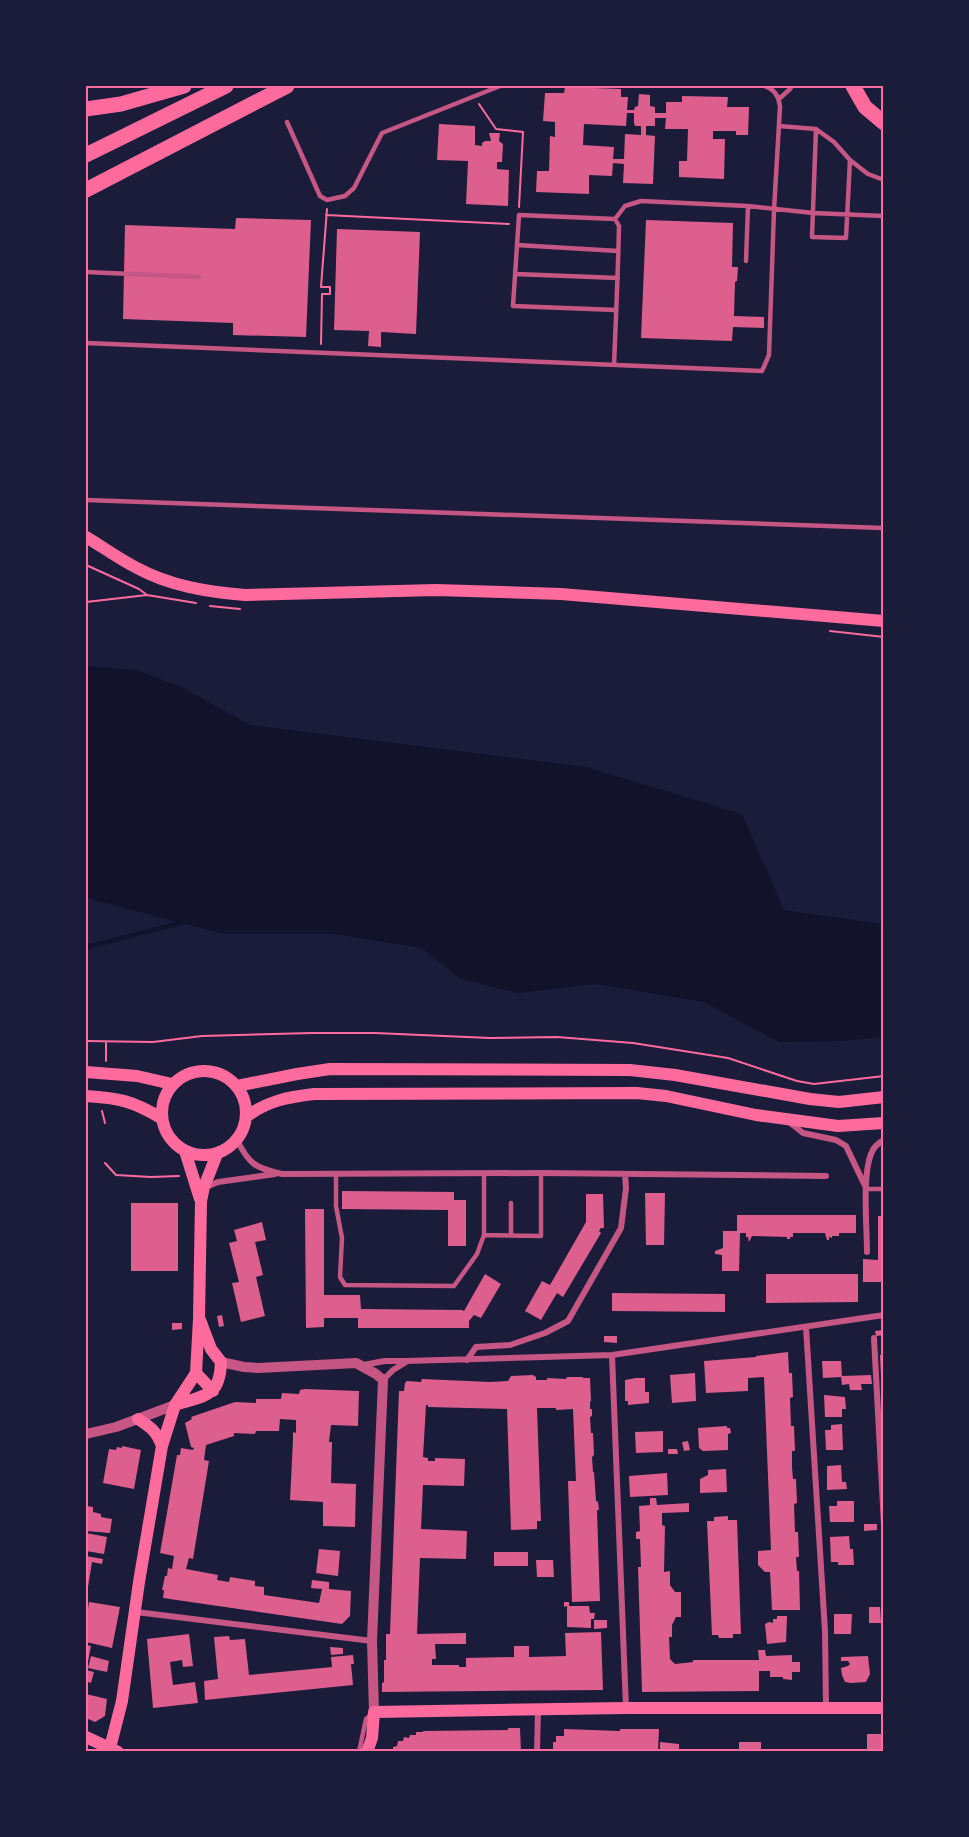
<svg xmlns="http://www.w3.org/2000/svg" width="969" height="1837" viewBox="0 0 969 1837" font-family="Quicksand,sans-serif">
  <rect width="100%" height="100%" fill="#1b1b3a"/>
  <path fill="#12122b" d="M86,666L136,670L181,687L250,725L586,767L742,814L784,910L883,924V1037L841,1041L779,1042L704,1002L597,984L518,993L459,978L422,948L334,934H224L86,898Z"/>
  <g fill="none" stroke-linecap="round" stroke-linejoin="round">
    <path stroke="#12122b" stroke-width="4.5" d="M86,947L181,923L184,920"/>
  </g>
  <path fill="#dd5f8e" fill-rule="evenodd" d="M565,87L621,89V97H628L627,110H634L635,107L638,106L639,94L650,95V106L655,107V113H666V102H682V96L728,97L727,107H749L748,135H736V131H713V139H725L724,179L679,177V161H687L688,129H665L666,118H655V126H646V135L655,136L653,184L623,183L624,164L613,163L612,176L589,175V194L536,192L537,171H549L550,136L555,137V122L543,121L545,93H564ZM627,113H634V123L635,126H641V135L625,134L624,159H613L614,147L583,145L584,124L626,126Z
    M439,124L475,126V145L482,146V143L485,141H491L489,133H500L499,141L503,144L502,162H497V169L509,170L508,206L466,204L468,161L437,160Z
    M236,218L311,220L306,337L233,335V323L123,319L125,225L235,229Z
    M646,220L733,223L732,267H738L737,281L735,282L734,316L764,317V328L733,327L732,341L641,338Z
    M337,229L420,232L416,334L381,332V347L368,346L369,331L334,330Z
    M342,1191L454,1192V1200H466V1246H448V1210L342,1209Z
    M645,1193H665L664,1245H646Z
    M586,1194H603L604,1228H601L599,1231L601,1233L563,1297L557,1293L541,1320L525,1311L542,1281L550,1285L586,1222Z
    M131,1203H178V1271H131Z
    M305,1209H324V1295H360L361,1309L462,1310L464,1311L485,1274L501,1284L481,1318L474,1315L469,1321V1328H358V1318H324V1327L306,1328Z
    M737,1215H856V1233H839V1236H832V1238L829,1237V1240H827L825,1233H793V1237H790V1239H787V1237L752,1236L749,1242L748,1237H746V1233H740L739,1271H722V1255L715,1254V1251L723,1248V1231H737Z
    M878,1216H884V1282H863V1259L878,1260Z
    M262,1222L266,1240L255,1242L263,1275L256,1277L265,1316L241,1322L232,1283L239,1282L229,1243L237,1241L234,1230Z
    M766,1274H858V1302L766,1303Z
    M612,1293L725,1294V1312L612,1311Z
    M222,1315L224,1326L219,1327L217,1316Z
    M172,1323H182V1329L172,1330Z
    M884,1330V1335L876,1336L875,1331Z
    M604,1336H617V1343L604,1342Z
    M788,1352L789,1373H792L793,1397L790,1398L791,1426H794L795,1451H792V1467L793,1479H796L797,1503L794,1504L795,1532H798L799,1557H796L797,1571H799L800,1610H772L770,1572H765L758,1565V1551L771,1550L764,1377L748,1378V1391L706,1393L704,1361L756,1357V1356Z
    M880,1355H884V1375L881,1376Z
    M822,1361H841L842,1376L871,1375L872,1384H861L862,1390H850L849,1384L842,1385L841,1377L823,1378Z
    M695,1373L696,1401L672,1403L670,1375Z
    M533,1375L536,1377V1380H547V1378L566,1379L567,1377H583V1378H590L591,1401L590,1402V1409H592V1416L590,1417L591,1433H593L594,1455L592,1457L593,1472H594L596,1501L598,1502L599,1510H597L600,1601L572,1602L568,1481H576L573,1409L556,1410V1408H537L541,1521H537V1529L511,1530L507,1409L428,1407V1405H426L423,1457L428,1458V1461H435V1458L465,1459L464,1486L423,1485L421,1529L467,1531L466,1559L420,1558L417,1634L466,1633V1644H435L436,1659H432V1665H459V1667H466V1658L514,1657V1646H529V1657L566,1656L565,1633L601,1632L603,1690L382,1692V1683L384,1682V1660H386V1634H390L399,1391H404L405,1383L407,1381L421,1382L422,1379L490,1382L508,1381L511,1376Z
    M636,1378H645V1392H649V1403L628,1405V1401H625V1380Z
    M305,1389L359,1391L358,1426L331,1425L329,1442H332L331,1483L356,1484L355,1527L323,1526V1502L290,1500L293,1440V1432L296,1433V1420L280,1419L279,1431H256L255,1434L234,1433V1436L206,1445L204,1460L209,1461L193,1559L189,1558L186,1569L218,1575L217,1580L229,1582L230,1577L255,1581V1586L264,1587V1595L319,1603L322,1589L311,1588L312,1580L329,1582V1589L351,1591L350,1616L342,1624L163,1598L164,1590H162L165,1576H167L168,1568L172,1569L174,1556L160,1553L177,1455H180L181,1448L193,1450L194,1448L191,1447L185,1423L192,1419L191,1417L235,1402L256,1403V1399H281L282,1393L299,1394L300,1390Z
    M824,1395L845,1397L846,1409H842V1417H825Z
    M842,1424L843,1450H826L825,1430H831V1425Z
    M727,1426V1428H730L731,1433L728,1434V1450L703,1451L699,1448L698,1428Z
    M663,1431V1452L636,1453L635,1432Z
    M688,1441L690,1450L684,1451L682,1442Z
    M122,1446L141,1450L134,1489L103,1483L109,1449L116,1450L117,1447L122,1448Z
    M668,1449H677L678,1454H668Z
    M841,1465L842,1482H846L847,1489L827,1490V1466Z
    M726,1469L727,1492L700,1493V1479L708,1475V1470Z
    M667,1473L668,1495L630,1497L629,1476Z
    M650,1498H656L657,1505L689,1503V1512L662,1513V1525L665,1526L664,1572L670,1571V1585L675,1592H681V1617H676L672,1625V1637H669L670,1659L675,1664L693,1662V1660H759L758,1650H765L766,1656L792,1655V1662H800V1672H792V1680L783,1679V1677H770V1671H759V1691L642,1692L638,1567H641L640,1539H636V1532L640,1531L639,1506L650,1505Z
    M837,1501H854V1522H830L829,1506H837Z
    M86,1506L93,1507V1512L101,1514V1517L112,1519L110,1533L86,1531Z
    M728,1516V1520H737L741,1634H733V1638H719L718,1635H712L707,1521H714V1517Z
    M864,1524H877V1530L864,1531Z
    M86,1533L107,1537L104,1554L86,1551Z
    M849,1536L850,1549H853L854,1565H838V1562H831L830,1537Z
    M319,1549L340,1551L338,1576L316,1573Z
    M494,1552H528V1566H494Z
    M86,1556L103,1559L102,1564L92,1562L87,1593Z
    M536,1560H553L554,1577H537Z
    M89,1602L120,1607L112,1648L86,1642V1623Z
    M564,1602H569V1606H589L590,1613H595L594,1619H591V1628L567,1627V1606L564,1607Z
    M869,1607H880L881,1623H869Z
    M834,1614H852L851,1634H834Z
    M777,1616H787L786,1642L767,1644L765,1624L769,1622L773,1623V1619H777Z
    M594,1620H607V1628L594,1629Z
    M189,1634L193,1666L183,1667L182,1660L170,1662L173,1685L195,1682L198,1703L153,1708L147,1639Z
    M229,1636L230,1640L245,1639L249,1675L332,1667L331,1657L353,1655L354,1664H351L353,1685L205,1700L204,1681L218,1679L214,1637Z
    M86,1645L91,1646L87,1667L86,1666Z
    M330,1647L343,1648V1654L331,1655Z
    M91,1656L109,1661L107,1672L88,1668Z
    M868,1656L870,1674L866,1682L851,1683L845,1682L842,1675L841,1668L848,1666L850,1664L848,1661H841V1657Z
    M86,1670L94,1672L91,1683L88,1682L87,1688Z
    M86,1694L107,1699L105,1716L95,1722L86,1718Z
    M508,1728H520L521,1752H393V1747L397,1746L398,1741H403L404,1737L409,1738L410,1735H416V1732H423V1731L508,1730Z
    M564,1729L620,1731V1729H659L658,1752H553V1742H556V1736H564Z
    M867,1734H884V1752H867Z
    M660,1742L679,1744V1752H660Z
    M739,1742H761V1752H739Z"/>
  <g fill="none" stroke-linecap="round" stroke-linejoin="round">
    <path stroke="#ff6b9d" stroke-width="2" d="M479,104L496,129L523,132L519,207
      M326,215L509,224
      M321,344L322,294H330V287H321L327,209
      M86,565L139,589L147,595
      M86,602L147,595L196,603
      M210,606L240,609
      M830,631L884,637
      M86,1041L153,1042L202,1036L312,1033H375L490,1038L557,1037L633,1043L728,1058L797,1081L814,1084L884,1076
      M106,1061V1042
      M102,1111L105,1123
      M105,1163L116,1175L151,1177L179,1176"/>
    <path stroke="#c65784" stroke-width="4.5" d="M779,99L790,89L792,86
      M287,122L320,196L327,200L345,196L354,188L382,133L500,86
      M779,126L816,129L834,142L850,160L868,174L884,180
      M816,129L812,237L846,238L850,160
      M615,219L625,206L641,201L748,206L813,213L884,216
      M517,245L618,251
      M746,261L748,206
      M86,272L199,277
      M515,274L618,278
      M86,343L762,371L769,355L774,210L780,107C779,97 774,89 765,86
      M614,365C616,318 618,272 619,226L615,219L519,215L513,306L616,310
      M86,500L884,528
      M336,1173V1206L342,1238L340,1277L345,1285L454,1286L477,1254L484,1235V1173
      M866,1189H884
      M484,1235L541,1236V1173
      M511,1235V1203
      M359,1752L366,1719L372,1714"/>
    <path stroke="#c65784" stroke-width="6" d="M789,1122L803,1133L836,1140L846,1146L866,1188
      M237,1140C249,1164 255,1168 282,1174L541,1173L826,1176
      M206,1187L218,1182L275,1174
      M867,1252C867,1227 862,1176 871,1154C873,1148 878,1143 884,1140
      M806,1327L825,1631L826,1708
      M874,1338L884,1525
      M612,1355L626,1708
      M467,1360L476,1347L510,1345L545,1333L568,1321L621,1228L626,1188L625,1174
      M363,1365L385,1361H406L612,1355L884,1315
      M383,1380L393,1370L406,1362
      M136,1612L372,1641
      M537,1752L538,1710"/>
    <path stroke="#c65784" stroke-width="10" d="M221,1362L244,1367L258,1368L356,1363L376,1374L383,1380L372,1641L374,1712
      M86,1434L116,1427L175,1405"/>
    <path stroke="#ff6b9d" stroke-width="12" d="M86,537C103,547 119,559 137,568C170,586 208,592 245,595L436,590L561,594L884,621
      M162 1113a42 42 0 1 1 84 0a42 42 0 1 1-84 0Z
      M86,1072L137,1076L172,1084
      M237,1086L297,1074L330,1069L630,1070L675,1075L810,1099L839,1102L884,1097
      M86,1096C119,1098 133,1101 161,1118
      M246,1117C267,1101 288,1097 314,1094L637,1093L666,1096L756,1115L838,1126L884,1123
      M185,1151L200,1199
      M196,1373L213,1391
      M175,1405C204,1395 220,1398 221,1362L211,1349L200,1320
      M138,1419C152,1428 156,1431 162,1446
      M86,1737L118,1752
      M110,1748L122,1701L139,1582L162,1446L175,1405L196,1373L199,1319L201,1201L204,1187L217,1154
      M367,1752L372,1738L374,1712L626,1708H884"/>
    <path stroke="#ff6b9d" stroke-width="15" d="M853,86L865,107L884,123
      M86,109L121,104L184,86
      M86,155L226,86
      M86,190L287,86"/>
  </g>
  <rect width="969" height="1837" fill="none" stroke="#1b1b3a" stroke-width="174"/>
  <rect x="87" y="87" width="795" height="1663" fill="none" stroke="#ff6b9d" stroke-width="2"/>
</svg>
